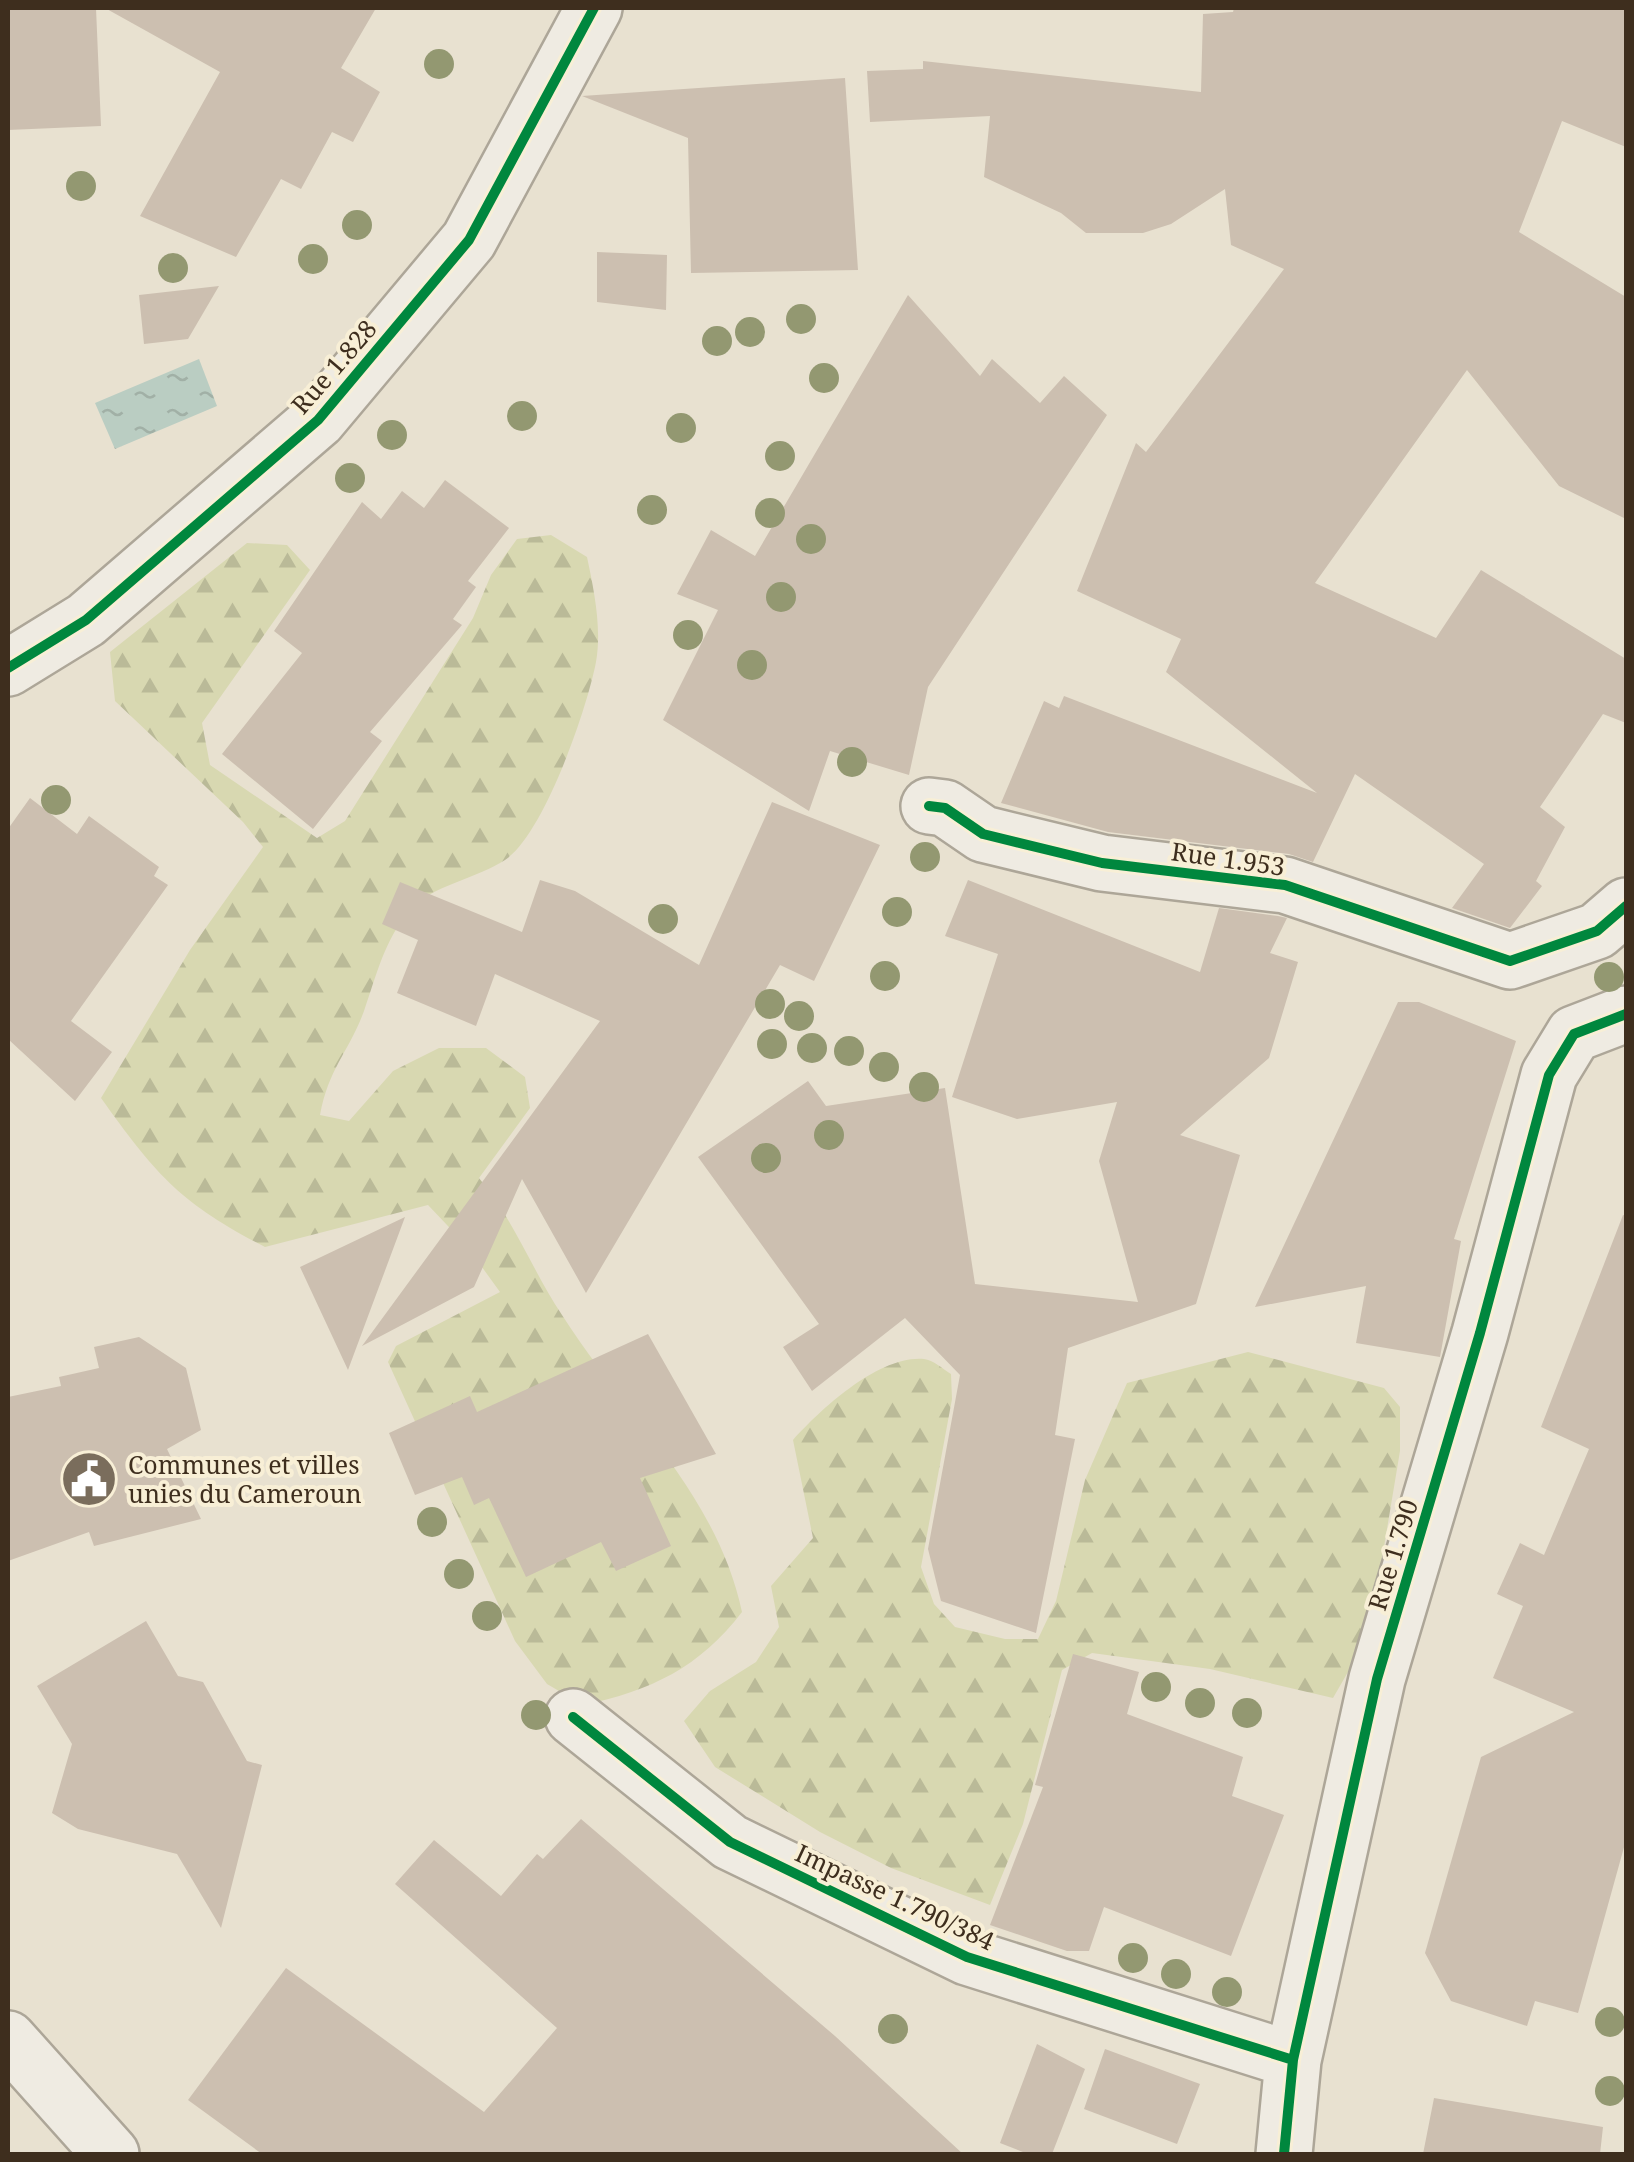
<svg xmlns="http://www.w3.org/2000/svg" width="1634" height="2162" viewBox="0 0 1634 2162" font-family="'Noto Serif',serif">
  <defs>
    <pattern id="forest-firs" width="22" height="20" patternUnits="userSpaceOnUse" patternTransform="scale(2.5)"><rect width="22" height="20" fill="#d8d8b1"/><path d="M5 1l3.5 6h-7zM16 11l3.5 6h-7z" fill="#baba98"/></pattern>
    <pattern id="water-ripples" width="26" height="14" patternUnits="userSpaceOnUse" patternTransform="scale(2.5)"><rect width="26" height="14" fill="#bacdc2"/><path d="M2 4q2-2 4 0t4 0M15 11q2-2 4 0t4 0" fill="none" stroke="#a1b0a6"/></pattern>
  </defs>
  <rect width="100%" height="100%" fill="#e8e1d0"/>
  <path fill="url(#forest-firs)" d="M551,535L587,557C594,590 602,628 596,662C587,709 544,834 505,860C480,877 429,887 411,909C384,940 377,974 364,1011C349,1052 329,1067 320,1115L349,1121L393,1071L439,1048H486L525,1077L530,1108L479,1178C514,1220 532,1270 562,1315C625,1414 717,1494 742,1612C700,1667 651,1691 583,1705L547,1684L515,1641L388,1362L396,1346L500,1292L466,1245L428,1205L265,1247C180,1203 156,1175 101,1098L190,950L263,847L243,822L115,701L110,652L247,543L287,545L310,570L202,723L210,765L317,838L345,821L473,618L491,575L517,539Z
    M1248,1352L1384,1388L1400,1407V1451L1380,1571L1352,1665L1333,1698L1210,1669L1092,1653L1062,1670L1023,1824L990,1905L891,1868L820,1832L715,1767L684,1721L710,1691L756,1662L779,1627L771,1586L813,1538L793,1440C821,1409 879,1355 924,1359C933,1360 943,1369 951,1374L952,1399L921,1567L934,1604L955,1627L1005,1639H1038L1056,1601L1085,1480L1127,1383Z"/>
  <path fill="url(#water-ripples)" d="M199,359L217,406L115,449L95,403Z"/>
  <path fill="#ccbfb0" d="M8,8H96L101,126L8,130Z
    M105,8H376L341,68L380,92L353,142L332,132L301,189L281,179L236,257L140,216L220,72Z
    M1234,8H1626V147L1562,121L1519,232L1626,297V519L1559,486L1467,370L1315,583L1436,638L1481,570L1626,659V723L1603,714L1540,807L1565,827L1536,881L1542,886L1510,928L1452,908L1484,864L1355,774L1313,862L1289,854L1108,832L1001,803L1044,701L1059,708L1064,696L1317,793L1166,672L1181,639L1077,591L1136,443L1146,452L1284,269L1231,245L1225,189L1171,224L1143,233H1086L1061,213L984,177L990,116L870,122L867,71L923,69V61L1201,92L1203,14L1233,12Z
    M845,78L858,270L691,273L688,138L582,96Z
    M597,252L667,255L666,310L597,302Z
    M219,286L188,339L144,344L139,295Z
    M908,295L980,376L992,359L1040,403L1064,376L1107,415L928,687L909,775L830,751L809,811L663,720L718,610L677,594L711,530L755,556Z
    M445,480L509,528L468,581L476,587L453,619L462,625L370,732L382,741L313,829L222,754L302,653L274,631L362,502L381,519L402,491L424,508Z
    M30,798L77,834L89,816L159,867L154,876L168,885L71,1021L112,1052L75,1101L8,1039V829Z
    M772,802L880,845L814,981L780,965L586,1293L522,1179L474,1287L362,1346L600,1021L495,974L476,1026L397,993L418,940L382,924L400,882L522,932L540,880L575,891L699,965Z
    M968,880L1200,972L1219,908L1278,916L1287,918L1270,953L1298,962L1269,1058L1180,1135L1240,1155L1196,1304L1068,1348L1055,1435L1075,1439L1036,1633L941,1601L928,1549L960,1375L905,1318L812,1391L783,1347L819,1324L698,1157L808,1081L826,1106L945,1088L975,1284L1138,1302L1099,1161L1117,1102L1017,1119L952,1097L998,954L945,936Z
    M1398,1002H1419L1516,1041L1454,1239L1461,1241L1440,1357L1356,1343L1366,1286L1255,1307Z
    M1623,1215L1626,1216V1840L1578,2013L1535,2001L1527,2026L1451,2001L1425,1953L1481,1757L1574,1712L1493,1678L1523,1606L1497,1594L1520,1543L1544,1555L1589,1449L1541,1427Z
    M405,1217L348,1370L300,1267Z
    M648,1334L716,1454L640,1478L671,1546L616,1571L601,1542L526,1577L489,1498L474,1505L462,1477L415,1495L389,1433L470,1396L477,1412Z
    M139,1337L186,1368L201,1430L167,1449L201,1519L94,1546L89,1532L8,1561V1397L61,1386L59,1377L99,1368L94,1347Z
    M146,1621L178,1676L203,1682L247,1761L262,1765L221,1928L177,1854L78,1829L52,1813L72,1744L37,1686Z
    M1073,1654L1139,1672L1127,1714L1243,1757L1232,1796L1284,1815L1231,1956L1104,1907L1089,1951H1067L990,1925L1043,1787L1035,1785Z
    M581,1819L835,2036L963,2154H262L188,2100L286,1968L484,2112L557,2028L395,1884L434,1840L501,1896L537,1854L543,1859Z
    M1037,2044L1085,2069L1052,2154H1028L1000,2143Z
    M1105,2049L1200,2084L1177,2144L1084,2109Z
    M1434,2098L1603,2127L1600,2154H1423Z"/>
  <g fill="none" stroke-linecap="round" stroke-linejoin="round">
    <g stroke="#ada698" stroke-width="60">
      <path id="minor" d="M8,668L86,620L318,420L469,240L594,8
        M929,806L945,808L983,834L1102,863L1285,885L1510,961L1597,931L1626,906
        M573,1717L730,1842L967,1957L1293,2060
        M8,2039L111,2154
        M1284,2154L1293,2060L1377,1679L1480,1333L1549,1075L1574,1034L1626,1014"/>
    </g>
    <use href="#minor" stroke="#efebe2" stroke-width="55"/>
    <g stroke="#f8efd6" stroke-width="16">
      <path id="cycleway" d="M8,668L86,620L318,420L469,240L594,8
        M929,806L945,808L983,834L1102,863L1285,885L1510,961L1597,931L1626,906
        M573,1717L730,1842L967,1957L1293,2060
        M1284,2154L1293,2060L1377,1679L1480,1333L1549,1075L1574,1034L1626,1014"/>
    </g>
    <use href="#cycleway" stroke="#00873e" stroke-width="10"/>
  </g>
  <g fill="#939871">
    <circle cx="439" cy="64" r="15"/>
    <circle cx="81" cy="186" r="15"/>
    <circle cx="357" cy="225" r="15"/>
    <circle cx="313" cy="259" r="15"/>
    <circle cx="173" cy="268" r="15"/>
    <circle cx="801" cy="319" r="15"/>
    <circle cx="750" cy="332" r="15"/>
    <circle cx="717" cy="341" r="15"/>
    <circle cx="824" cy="378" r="15"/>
    <circle cx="522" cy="416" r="15"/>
    <circle cx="681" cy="428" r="15"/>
    <circle cx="392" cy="435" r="15"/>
    <circle cx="780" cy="456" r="15"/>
    <circle cx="350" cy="478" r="15"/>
    <circle cx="652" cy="510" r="15"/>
    <circle cx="770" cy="513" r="15"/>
    <circle cx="811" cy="539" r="15"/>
    <circle cx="781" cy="597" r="15"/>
    <circle cx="688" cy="635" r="15"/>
    <circle cx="752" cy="665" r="15"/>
    <circle cx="852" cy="762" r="15"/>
    <circle cx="56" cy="800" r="15"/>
    <circle cx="925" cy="857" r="15"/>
    <circle cx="897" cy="912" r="15"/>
    <circle cx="663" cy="919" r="15"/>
    <circle cx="885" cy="976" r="15"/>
    <circle cx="1609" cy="977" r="15"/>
    <circle cx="770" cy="1004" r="15"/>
    <circle cx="799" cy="1016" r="15"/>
    <circle cx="772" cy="1044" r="15"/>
    <circle cx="812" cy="1048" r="15"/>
    <circle cx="849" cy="1051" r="15"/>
    <circle cx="884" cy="1067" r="15"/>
    <circle cx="924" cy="1087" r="15"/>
    <circle cx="829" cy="1135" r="15"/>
    <circle cx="766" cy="1158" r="15"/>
    <circle cx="432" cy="1522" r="15"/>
    <circle cx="459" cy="1574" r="15"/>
    <circle cx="487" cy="1616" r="15"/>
    <circle cx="1156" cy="1687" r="15"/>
    <circle cx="1200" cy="1703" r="15"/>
    <circle cx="1247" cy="1713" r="15"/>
    <circle cx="536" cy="1715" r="15"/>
    <circle cx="1133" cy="1958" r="15"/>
    <circle cx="1176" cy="1974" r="15"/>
    <circle cx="1227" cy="1992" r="15"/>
    <circle cx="1610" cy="2022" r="15"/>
    <circle cx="893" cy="2029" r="15"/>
    <circle cx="1610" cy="2091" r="15"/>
  </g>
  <defs>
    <g id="civic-disc" transform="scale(2.875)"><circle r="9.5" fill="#7a6d5c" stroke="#f8efd6"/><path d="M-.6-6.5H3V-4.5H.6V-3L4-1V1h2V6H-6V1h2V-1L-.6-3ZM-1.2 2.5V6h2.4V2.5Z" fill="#fff"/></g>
  </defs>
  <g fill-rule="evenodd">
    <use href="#civic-disc" x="89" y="1479"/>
  </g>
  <g text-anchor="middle" stroke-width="8" stroke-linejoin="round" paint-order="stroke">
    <g font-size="25" fill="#3e2e1e" stroke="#f8efd6">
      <text transform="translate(334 367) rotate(-49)" y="9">Rue 1.828</text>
      <text transform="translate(1228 859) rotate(8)" y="9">Rue 1.953</text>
      <text transform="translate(1393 1555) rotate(-73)" y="9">Rue 1.790</text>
      <text transform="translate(895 1897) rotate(25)" y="9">Impasse 1.790/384</text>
    </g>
    <g font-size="25" fill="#3e2e1e" stroke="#f8efd6" text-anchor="start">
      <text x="128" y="1474">Communes et villes<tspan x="128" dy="29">unies du Cameroun</tspan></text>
    </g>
  </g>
  <rect width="1634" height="2162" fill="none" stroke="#3e2e1e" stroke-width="20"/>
</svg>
